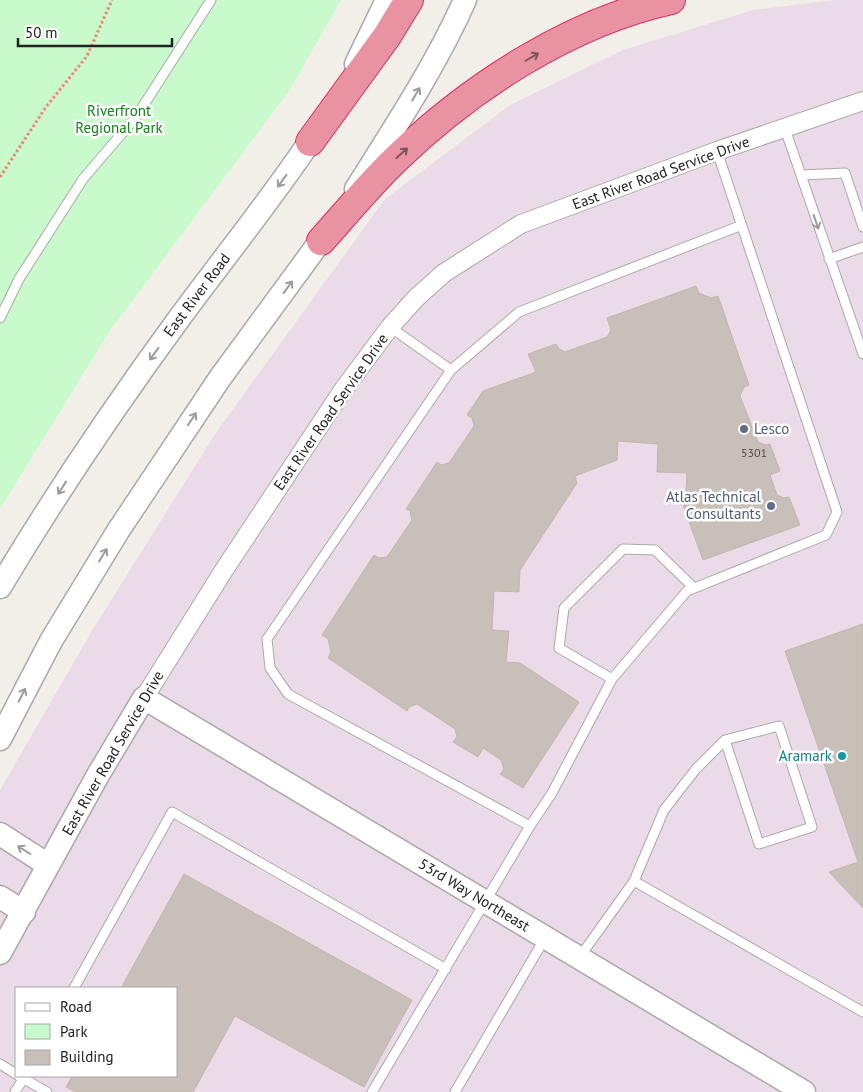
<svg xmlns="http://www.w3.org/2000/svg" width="863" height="1092" viewBox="0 0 863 1092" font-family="'PT Sans',sans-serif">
  <rect width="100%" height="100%" fill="#f2efe9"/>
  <path fill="#ebdbe8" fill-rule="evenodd" d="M835,0H863V1092H0V790L93,629L217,431L385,199L510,105L623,50L753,10ZM16,988H176V1076H16Z"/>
  <path fill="#c8facc" d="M0,0H341L289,91L109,332L0,509Z"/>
  <path fill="#c7bfb8" stroke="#c4b6ab" d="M696,286L699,293L711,298L718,296L749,385L744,387L740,396L758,442L766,445L770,444L780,471L770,475L777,495L784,498L789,497L800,525L703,560L683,505L690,502L686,491L687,473L657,472L658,444L618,441L617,460L575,476L577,483L520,570L519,592L494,591L492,630L509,631L506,662L520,663L579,702L523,788L500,774L504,769L501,760L483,748L478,757L453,742L457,737L455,729L417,704L409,707L407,711L328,658L331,652L328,639L322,635L374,555L379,558L387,557L412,520L410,511L406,509L437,462L441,465L449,463L474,426L472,418L467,415L483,391L536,372L528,354L556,344L559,349L565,352L607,337L611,330L607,318Z
    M863,624V908L829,872L858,862L785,651Z
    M184,874L412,1000L364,1087L235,1016L193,1092H76L66,1087L72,1076H176V988H121Z"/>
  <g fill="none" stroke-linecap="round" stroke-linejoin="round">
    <g stroke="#a9a9a9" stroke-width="11">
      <path id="service" d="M785,129L863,354
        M801,175L845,173L863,227
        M829,259L863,247
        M0,318L19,279L83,179L136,117L211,0
        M390,327L451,370
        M612,679L559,648L564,608L623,549L655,550L694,588
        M530,826L288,694L270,668L267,639L451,370L519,312L742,225
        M634,881L863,1012
        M579,958L634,881L664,810L696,769L725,740L779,726L812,827L759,844L725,740
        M74,988L172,812L446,969
        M0,1064L16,1074
        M19,1076L47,1092
        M15,1092L25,1076
        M372,1092L530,826L552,793L612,679L687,591L826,535L837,512L717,151
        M455,1092L545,938"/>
    </g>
    <g stroke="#a9a9a9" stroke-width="20">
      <path id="minor" d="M144,698L224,570L343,390L390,327L416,298L444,273L521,224L717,151L863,101"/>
    </g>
    <g stroke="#a9a9a9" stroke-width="25">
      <path id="tertiary" d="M356,64L387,0
        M356,189C395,127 435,67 465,0
        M0,587C55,495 115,406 178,320C225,256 275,195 319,128
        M0,739L51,641L118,531L220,378L330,228
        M0,834L48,865
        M0,897L24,912
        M0,953L98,775L144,698L804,1092"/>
    </g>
    <g stroke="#dc2a67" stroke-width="30">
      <path id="motorway" d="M310,142L387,36L409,0
        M321,241C346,213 369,185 396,159C469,88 570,22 671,0"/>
    </g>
    <path stroke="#fa8072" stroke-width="3" stroke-dasharray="2.5 2.5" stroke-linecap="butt" d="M0,177L46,107L87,56L112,0"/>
    <use href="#service" stroke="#fff" stroke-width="9"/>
    <use href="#minor" stroke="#fff" stroke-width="18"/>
    <use href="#tertiary" stroke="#fff" stroke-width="22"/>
    <use href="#motorway" stroke="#e892a2" stroke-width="28"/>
  </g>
  <defs><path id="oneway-shaft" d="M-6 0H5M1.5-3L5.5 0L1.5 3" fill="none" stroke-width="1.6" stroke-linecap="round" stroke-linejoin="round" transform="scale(1.25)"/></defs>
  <g stroke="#7b545c">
    <use href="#oneway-shaft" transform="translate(532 57) rotate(-30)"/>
    <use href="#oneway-shaft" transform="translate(402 153) rotate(-42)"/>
  </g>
  <g stroke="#9c9c9c">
    <use href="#oneway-shaft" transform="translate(416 94) rotate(-59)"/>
    <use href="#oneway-shaft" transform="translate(282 181) rotate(126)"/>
    <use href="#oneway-shaft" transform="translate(816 222) rotate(71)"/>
    <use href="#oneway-shaft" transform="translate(288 287) rotate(-54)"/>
    <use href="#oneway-shaft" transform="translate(154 354) rotate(126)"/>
    <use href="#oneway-shaft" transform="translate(192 419) rotate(-56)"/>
    <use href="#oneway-shaft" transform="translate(62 488) rotate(122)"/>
    <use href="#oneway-shaft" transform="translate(103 555) rotate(-58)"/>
    <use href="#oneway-shaft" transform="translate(22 695) rotate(-63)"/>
    <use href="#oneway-shaft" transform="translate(24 850) rotate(-148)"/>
  </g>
  <g fill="#5c6f8a" stroke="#fff" stroke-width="2">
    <circle cx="744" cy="429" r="5"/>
    <circle cx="771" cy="506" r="5"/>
  </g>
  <circle fill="#0f9aa8" stroke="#fff" stroke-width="2" cx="842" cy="756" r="5"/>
  <g text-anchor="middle" stroke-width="5" stroke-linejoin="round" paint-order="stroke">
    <g font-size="12" fill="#4b4948">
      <text x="754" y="457">5301</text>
    </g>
    <g font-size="15" fill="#0c8416" stroke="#fff">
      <text x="119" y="116">Riverfront<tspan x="119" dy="17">Regional Park</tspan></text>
    </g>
    <g font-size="15" fill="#222" stroke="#fff">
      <text transform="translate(661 173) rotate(-20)" y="5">East River Road Service Drive</text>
      <text transform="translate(197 295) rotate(-53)" y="5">East River Road</text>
      <text transform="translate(331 412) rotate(-55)" y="5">East River Road Service Drive</text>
      <text transform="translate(113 753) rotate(-60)" y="5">East River Road Service Drive</text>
      <text transform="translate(474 895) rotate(31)" y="5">53rd Way Northeast</text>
    </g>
    <g font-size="15" fill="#4e5e75" stroke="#fff" text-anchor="start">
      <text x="754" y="434">Lesco</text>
      <text x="761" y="502" text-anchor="end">Atlas Technical<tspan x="761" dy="17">Consultants</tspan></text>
    </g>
    <g font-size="15" fill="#0d838f" stroke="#fff" text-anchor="end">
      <text x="832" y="761">Aramark</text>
    </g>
  </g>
  <rect x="15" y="987" width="162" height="90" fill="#ffffff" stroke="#a7a7a7"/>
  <rect x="25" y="1003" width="25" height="8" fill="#ffffff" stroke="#a7a7a7"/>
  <text x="60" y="1012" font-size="15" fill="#222222">Road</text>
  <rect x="25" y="1024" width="25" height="15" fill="#c8facc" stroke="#a7a7a7"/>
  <text x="60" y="1037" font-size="15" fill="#222222">Park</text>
  <rect x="25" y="1050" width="25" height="15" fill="#c7bfb8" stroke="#a7a7a7"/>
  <text x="60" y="1062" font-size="15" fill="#222222">Building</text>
  <path d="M18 38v8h154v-8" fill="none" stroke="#222222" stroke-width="2.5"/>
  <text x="25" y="38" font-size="15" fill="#222222" stroke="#ffffff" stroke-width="4" paint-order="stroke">50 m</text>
</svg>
